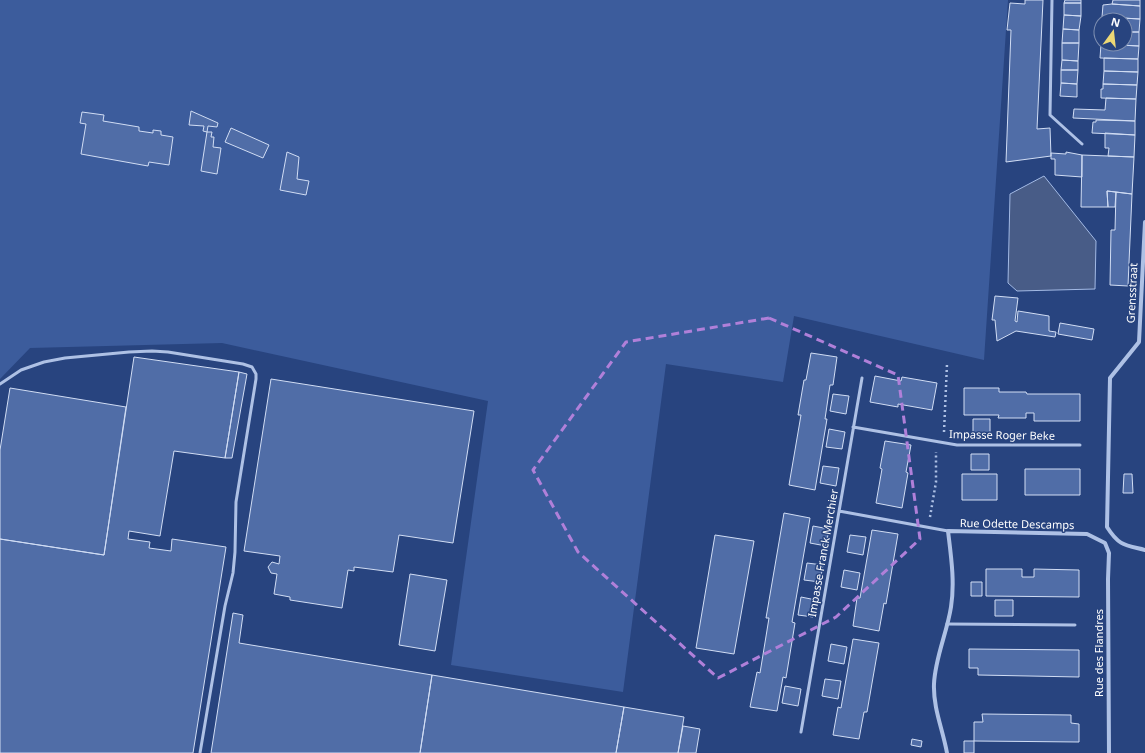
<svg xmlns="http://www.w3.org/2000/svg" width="1145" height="753" viewBox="0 0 1145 753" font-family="'Noto Sans',sans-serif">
  <rect width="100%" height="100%" fill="#28447f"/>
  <path fill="#3c5c9c" d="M0,0H1008L984,360L794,316L783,382L666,364L623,692L451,665L488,401L222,343L30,348L0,379Z"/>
  <path fill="#485c87" stroke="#a3bae5" d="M1044,176L1096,241L1095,289L1017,291L1008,283L1010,194Z"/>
  <path fill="#506da7" stroke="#d1ddf4" d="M1025,0H1043L1037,129L1050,128L1051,156L1006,162L1011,30H1007L1010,3L1025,4Z
    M1065,0H1081V3H1064Z
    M1113,0H1140V6L1112,4Z
    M1064,3H1081V16L1064,15Z
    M1112,4L1140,6V19L1102,17L1103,5Z
    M1064,15L1081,16L1079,30L1063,29Z
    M1106,17L1140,19L1139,32H1125V20H1106Z
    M1063,29L1079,30V43H1062Z
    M1099,31H1101V44H1125V32H1139V46L1099,44L1098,43Z
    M1062,43H1079L1078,61L1062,60Z
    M1101,44L1139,46L1138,59L1100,58Z
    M1104,58L1138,59V72L1104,71Z
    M1062,60L1078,61V70H1061Z
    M1061,70H1078L1077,84L1061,83Z
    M1104,71L1138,72L1137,85L1103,84Z
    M1061,83L1077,84V97L1060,96Z
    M1103,84L1137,85L1136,99L1101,98V89H1103Z
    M1106,98L1136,99L1135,121L1073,118L1074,109L1105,110Z
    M191,111L218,123L217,127L208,126L207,132L203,131L204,126L189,125Z
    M82,112L104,115L103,121L139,127V131L153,133V130L161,131V135L173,137L169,165L149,162L148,166L81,154L86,124L80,123Z
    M1096,120L1135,121V135L1092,133L1093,122H1096Z
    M231,128L269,145L263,158L225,142Z
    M207,132H212L211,137H214L213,147L221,148L217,174L201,171Z
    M1105,133L1135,135L1134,157L1108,156L1109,148H1105Z
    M287,152L299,157L297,179L309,181L306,195L280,190Z
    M1066,152L1082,155V177L1055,175V159H1051V153L1066,154Z
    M1082,155L1134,157L1132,194L1107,191L1108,207H1081Z
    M1107,191L1116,192L1115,207H1108Z
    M1116,192L1132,194L1128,286L1110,285L1111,230H1115Z
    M995,296L1018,298L1015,321L1017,322L1018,311L1049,316V331L1056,332L1055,337L1016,331L997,341L995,320H992Z
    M1060,323L1094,329L1092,340L1058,334Z
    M811,353L837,357L833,385H830L825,419H827L815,490L789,485L801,415H798L804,380H806Z
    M134,357L239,372L225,458L174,451L160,536L129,531L128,539L150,542L149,548L171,551L172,539L226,547L193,753H0V539L104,555Z
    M239,372L247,374L232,458H225Z
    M875,376L901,381L902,377L937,383L932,410L898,404V407L870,402Z
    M271,379L474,411L453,543L399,535L393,572L354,567V571L348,570L342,608L290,600V597L274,594L277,574L271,573L268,567L272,562L279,564L280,556L244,551Z
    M10,388L126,407L104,555L0,539V450Z
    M964,388H999V392H1026L1027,394H1080V421H1034V413H1026V418H998L999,415H964Z
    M833,394L849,396L846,414L830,411Z
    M973,419H990V435H973Z
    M829,429L845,432L842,449L826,447Z
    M885,441L911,445L906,472L908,473L902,508L876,503L882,469L880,468Z
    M971,454H989V470H971Z
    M823,466L839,468L836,486L820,483Z
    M1025,469H1080V495H1025Z
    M962,474H997V500H962Z
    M1124,474H1132L1133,493H1123Z
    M784,513L810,518L792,622L795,623L786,678L783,677L777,711L750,707L757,672L760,673L769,618H766Z
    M813,526L829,529L826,546L810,543Z
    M872,530L898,534L886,604L884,603L879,631L853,626L857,598H860Z
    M715,535L754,541L734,654L696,648Z
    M850,535L866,537L863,555L847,552Z
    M807,563L823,565L820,582L804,580Z
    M986,569H1022V577H1034V569L1079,570V597L986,596Z
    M844,570L860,573L857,590L841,587Z
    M410,574L447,580L435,651L399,645Z
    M971,582H982V596H971Z
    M801,597L816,600L813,617L798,615Z
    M995,600H1013V616H995Z
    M233,613L243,615L239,643L432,675L420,753H211Z
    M853,639L879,643L867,712H864L859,739L833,735L838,707L841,708Z
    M831,644L847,647L844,664L828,661Z
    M969,649L1079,650V677L978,675V668H969Z
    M432,675L624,707L616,753H420Z
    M825,679L841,681L838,699L822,696Z
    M785,686L801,689L798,706L782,703Z
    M624,707L684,717L678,753H616Z
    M982,714L1071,715V723L1079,724V742L974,741V722H983Z
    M683,726L700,729L696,753H678Z
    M912,739L922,741L921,747L911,745Z
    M964,741H974V753H964Z"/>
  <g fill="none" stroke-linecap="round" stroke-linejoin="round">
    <path stroke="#aec1e5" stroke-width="2.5" stroke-dasharray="2 3" stroke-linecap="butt" d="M944,432L947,364
      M930,517L936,482V452"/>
    <path stroke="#aec1e5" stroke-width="3" d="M1052,0L1050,115L1082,144
      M0,384L21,370L44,362L65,358L129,352L152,351L168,352L243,364L252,367L256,374V379L236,502L235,552L233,573L225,606L200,753
      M853,427L957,445H1080
      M839,511L948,531
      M947,624L1075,625
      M801,732L862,378"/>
    <path stroke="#aec1e5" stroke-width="4" d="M1145,222L1139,342L1110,378L1107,527C1119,546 1125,545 1145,550
      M947,753C943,730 933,708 934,684C935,658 947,633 951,607C955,582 951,556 948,531L1087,534L1105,543L1109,553L1108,579L1109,753"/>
  </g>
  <path fill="none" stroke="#b080d9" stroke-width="3" stroke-dasharray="8 5" stroke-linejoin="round" d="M769,318L898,375L920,539L836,617L718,678L578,552L533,470L626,342Z"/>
  <g text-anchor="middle" stroke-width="3" stroke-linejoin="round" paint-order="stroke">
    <g font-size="11" fill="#fff" stroke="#28447f">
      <text transform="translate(1132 293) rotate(-87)" y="4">Grensstraat</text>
      <text transform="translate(1002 435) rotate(1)" y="4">Impasse Roger Beke</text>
      <text transform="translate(1017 524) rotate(1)" y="4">Rue Odette Descamps</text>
      <text transform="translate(823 553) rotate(-80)" y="4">Impasse Franck Merchier</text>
      <text transform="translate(1099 653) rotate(-90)" y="4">Rue des Flandres</text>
    </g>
  </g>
  <g transform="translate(1113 32) rotate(15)"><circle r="19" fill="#28447f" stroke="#7e8fb2"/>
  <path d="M0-3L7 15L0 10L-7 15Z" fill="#edd875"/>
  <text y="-6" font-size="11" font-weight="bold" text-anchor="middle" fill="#ffffff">N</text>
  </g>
</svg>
